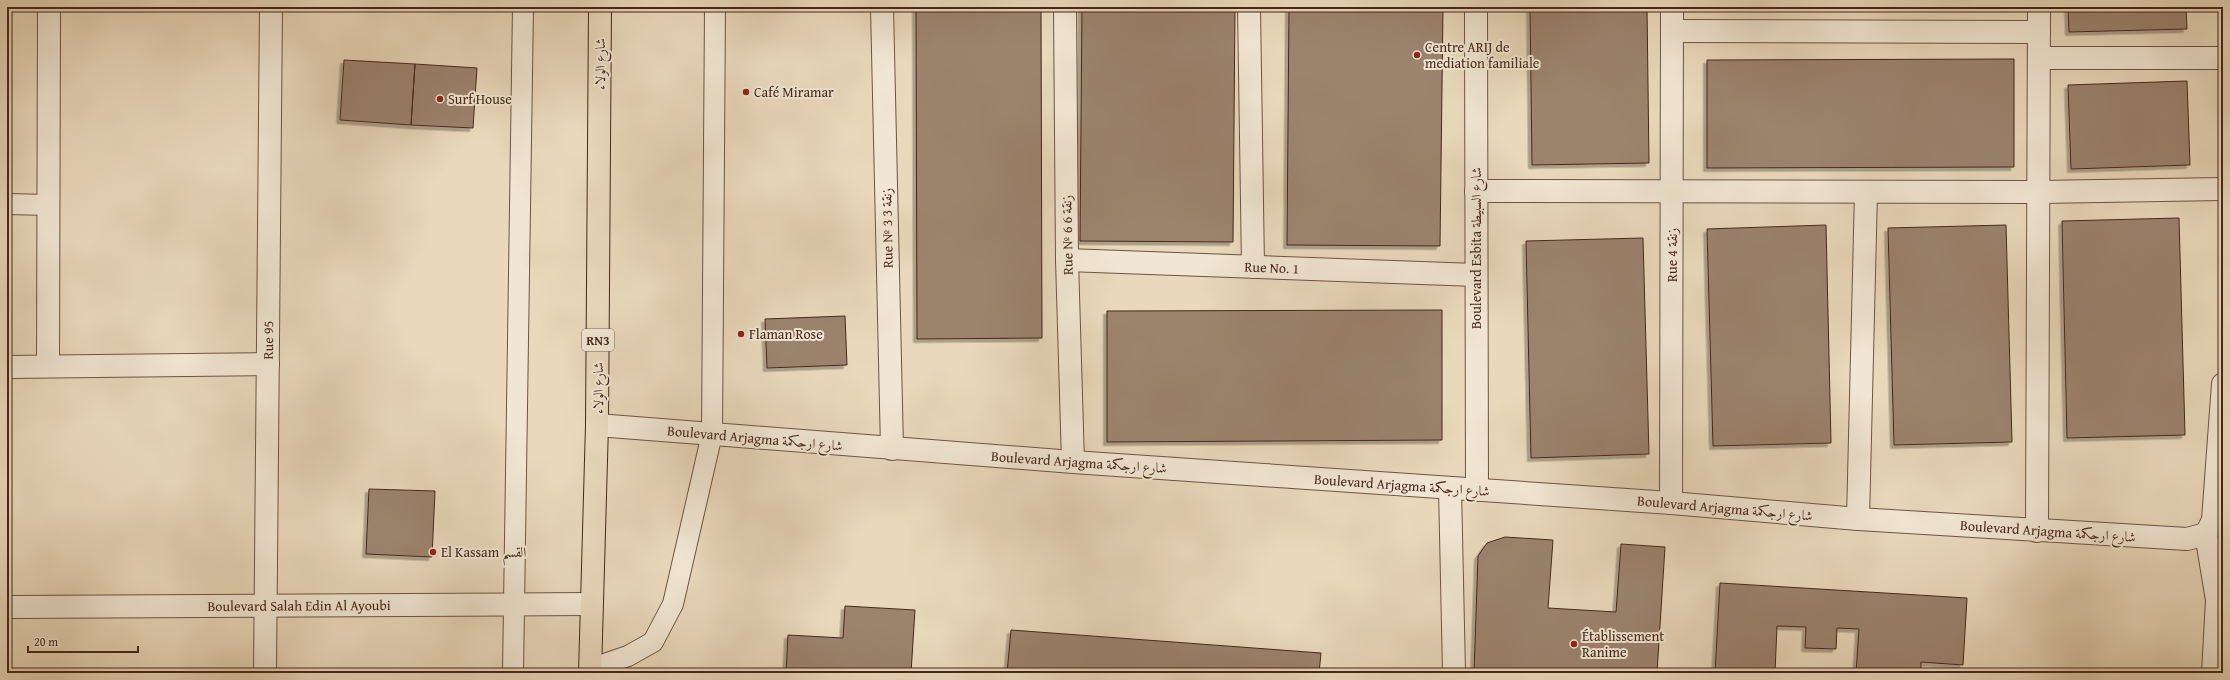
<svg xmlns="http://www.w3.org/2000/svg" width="2230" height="680" viewBox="0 0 2230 680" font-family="'Gentium Book Plus',Amiri,serif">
  <defs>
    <filter id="shadow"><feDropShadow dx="-3.5" dy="3.5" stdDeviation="0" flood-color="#0004"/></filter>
  </defs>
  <rect width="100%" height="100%" fill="#e9d8bb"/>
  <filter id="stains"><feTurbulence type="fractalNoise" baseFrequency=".005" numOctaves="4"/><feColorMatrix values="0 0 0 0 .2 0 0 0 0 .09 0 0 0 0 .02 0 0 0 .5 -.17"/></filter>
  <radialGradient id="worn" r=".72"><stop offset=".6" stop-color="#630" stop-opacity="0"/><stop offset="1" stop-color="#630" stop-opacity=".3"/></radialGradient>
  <path fill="#9b836e" stroke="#46271b" filter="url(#shadow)" d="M916,7H1041L1042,338L917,339Z
    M1082,7H1235L1233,242L1080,241Z
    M1289,7H1443L1440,246L1287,245Z
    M1530,7H1647L1649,163L1532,165Z
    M2068,7H2186L2187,29L2069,32Z
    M2014,59V167L1707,168V60Z
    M344,60L415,64L411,125L340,120Z
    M415,64L477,68L473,128L411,125Z
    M2187,81L2190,165L2071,169L2068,85Z
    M2179,218L2185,435L2067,438L2062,221Z
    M1826,225L1831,443L1713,446L1707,229Z
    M2006,225L2012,442L1894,445L1888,228Z
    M1643,238L1649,454L1531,458L1526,241Z
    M1442,310V440L1107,442V311Z
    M845,316L847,365L767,368L765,319Z
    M369,489L435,491L432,557L366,554Z
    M1505,537L1553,540L1548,608L1616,612L1621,544L1665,547L1657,673H1474L1478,556L1487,543Z
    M1720,583L1967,598L1963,665L1921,662V673H1856L1859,629L1837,628L1836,649L1805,648L1806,627L1777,626L1775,673H1715Z
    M845,606L915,610L911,673H786L788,635L843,638Z
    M1011,630L1321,653L1319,673H1007Z"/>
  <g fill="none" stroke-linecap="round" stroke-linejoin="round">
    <g stroke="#6f5343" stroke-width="22">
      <path id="service" d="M7,204L49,205
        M590,669L628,656L653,642L673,604L712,434L715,7
        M513,673L523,7"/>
    </g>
    <g stroke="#6f5343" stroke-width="24">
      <g id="minor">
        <path d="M882,7L892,449"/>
        <path d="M1065,7L1067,260L1073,462"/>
        <path d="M1249,7L1253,267"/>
        <path d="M1476,7L1477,490"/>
        <path d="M1672,31L2039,32"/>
        <path d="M2039,58H2223"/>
        <path d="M1476,191L2039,192L2223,189"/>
        <path id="s1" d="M1067,260L1476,275"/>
        <path d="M48,366L49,7"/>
        <path d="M7,367L268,364"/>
        <path d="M597,425L1073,462L1671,503L1858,519L2187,539L2206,534"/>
        <path d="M1450,488L1454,673"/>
        <path d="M1671,503L1672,7"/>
        <path d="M1858,519L1866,192"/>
        <path d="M2037,531L2039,7"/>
        <path d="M2206,534L2213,520L2223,384"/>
        <path d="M2206,534L2217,600L2213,673"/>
        <path id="s2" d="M7,607L591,604"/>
        <path id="s3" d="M265,673L271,7"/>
      </g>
    </g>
    <g stroke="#46271b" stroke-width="24">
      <path id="primary" d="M590,673L597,425L600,7"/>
    </g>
    <use href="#service" stroke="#f1e6d3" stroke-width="20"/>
    <use href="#minor" stroke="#f1e6d3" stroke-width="22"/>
    <use href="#primary" stroke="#e9d8bb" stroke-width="22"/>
  </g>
  <g fill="#8f2418" stroke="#f1e6d3" stroke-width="1.5">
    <circle cx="1417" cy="55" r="4"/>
    <circle cx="746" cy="92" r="4"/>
    <circle cx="440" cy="99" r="4"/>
    <circle cx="741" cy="334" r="4"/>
    <circle cx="433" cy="552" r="4"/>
    <circle cx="1574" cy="644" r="4"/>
  </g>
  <g text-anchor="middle" stroke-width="4" stroke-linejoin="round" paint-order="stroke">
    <rect fill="#f1e6d3" stroke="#796052" stroke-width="1" x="582" y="329" width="32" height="22" rx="3"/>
    <g font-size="13" font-weight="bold" fill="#46271b">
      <text x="598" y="345">RN3</text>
    </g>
    <g font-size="14" fill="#46271b" stroke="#f1e6d3" text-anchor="start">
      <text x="1425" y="52">Centre ARIJ de<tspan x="1425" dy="16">mediation familiale</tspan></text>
      <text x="754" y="97">Café Miramar</text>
      <text x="448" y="104">Surf House</text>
      <text x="749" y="339">Flaman Rose</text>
      <text x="441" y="557">El Kassam القسم</text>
      <text x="1582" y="641">Établissement<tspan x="1582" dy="16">Ranime</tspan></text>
    </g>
    <g font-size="14" fill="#46271b" stroke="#f1e6d3">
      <text transform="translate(600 64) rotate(-90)" y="5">شارع الولاء</text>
      <text transform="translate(887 228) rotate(-91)" y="5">Rue № 3 زنقة 3</text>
      <text transform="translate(1067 235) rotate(-91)" y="5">Rue № 6 زنقة 6</text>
      <text transform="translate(1476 248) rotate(-90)" y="5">Boulevard Esbita شارع السبيطة</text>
      <text transform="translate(1672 255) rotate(-90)" y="5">Rue 4 زنقة</text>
      <text dy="5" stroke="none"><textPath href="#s1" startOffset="205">Rue No. 1</textPath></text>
      <text dy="5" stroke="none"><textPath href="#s3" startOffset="333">Rue 95</textPath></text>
      <text transform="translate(598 388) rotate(-90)" y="5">شارع الولاء</text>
      <text transform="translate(755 438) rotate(5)" y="5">Boulevard Arjagma شارع ارجكمة</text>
      <text transform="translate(1079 462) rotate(4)" y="5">Boulevard Arjagma شارع ارجكمة</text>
      <text transform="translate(1402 485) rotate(4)" y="5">Boulevard Arjagma شارع ارجكمة</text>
      <text transform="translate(1725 508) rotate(5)" y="5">Boulevard Arjagma شارع ارجكمة</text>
      <text transform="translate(2048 531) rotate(4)" y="5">Boulevard Arjagma شارع ارجكمة</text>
      <text dy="5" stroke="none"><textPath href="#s2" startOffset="292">Boulevard Salah Edin Al Ayoubi</textPath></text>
    </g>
  </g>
  <rect width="2230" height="680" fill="none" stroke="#e9d8bb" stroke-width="24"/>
  <rect x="8" y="8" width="2214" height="664" fill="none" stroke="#46271b" stroke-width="2"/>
  <rect x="12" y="12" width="2206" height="656" fill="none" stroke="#46271b"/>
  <path d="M28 646v6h110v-6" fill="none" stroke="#46271b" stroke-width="2"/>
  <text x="34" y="646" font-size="12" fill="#46271b" stroke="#f1e6d3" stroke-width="3" paint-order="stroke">20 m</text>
  <rect width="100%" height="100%" filter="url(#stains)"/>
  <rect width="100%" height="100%" fill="url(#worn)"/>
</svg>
